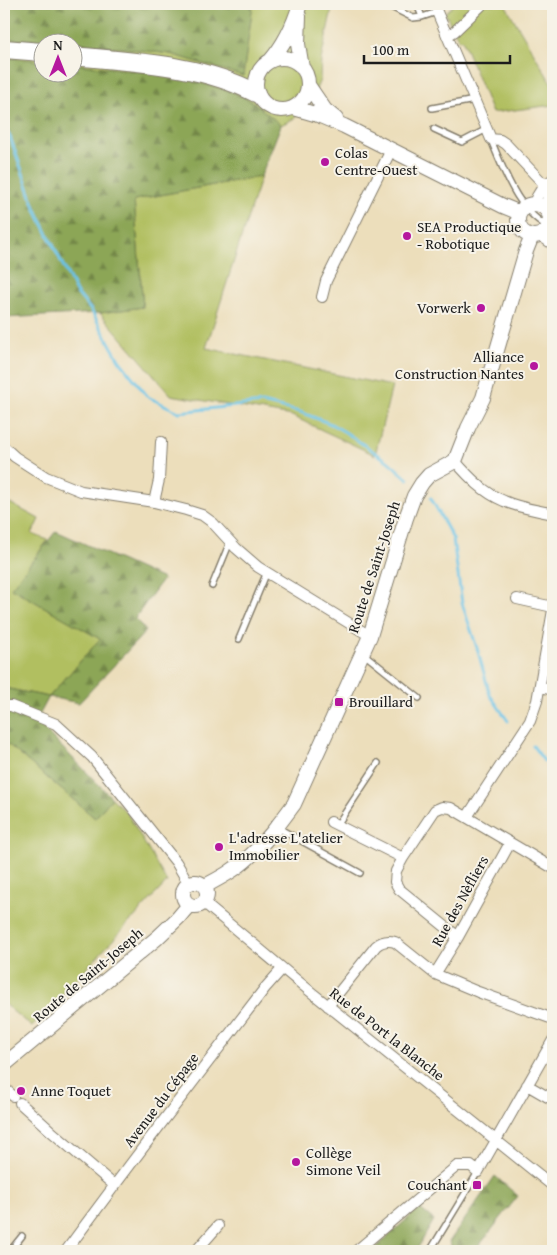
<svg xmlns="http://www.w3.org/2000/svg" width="557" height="1255" viewBox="0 0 557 1255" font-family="'Gentium Book Plus',serif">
  <defs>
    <pattern id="forest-firs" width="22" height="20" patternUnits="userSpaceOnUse" patternTransform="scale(1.25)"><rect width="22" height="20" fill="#8ca657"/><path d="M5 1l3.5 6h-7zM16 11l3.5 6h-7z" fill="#728647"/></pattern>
  </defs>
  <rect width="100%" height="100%" fill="#f7f3e8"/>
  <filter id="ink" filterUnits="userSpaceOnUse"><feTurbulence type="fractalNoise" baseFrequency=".02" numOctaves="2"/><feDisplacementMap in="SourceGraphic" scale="10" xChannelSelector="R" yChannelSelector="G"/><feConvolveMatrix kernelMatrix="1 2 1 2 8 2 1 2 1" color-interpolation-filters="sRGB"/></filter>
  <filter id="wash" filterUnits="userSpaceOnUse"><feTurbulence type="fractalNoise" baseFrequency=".0096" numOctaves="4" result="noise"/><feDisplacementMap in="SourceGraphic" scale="20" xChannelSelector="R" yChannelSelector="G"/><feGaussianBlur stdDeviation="1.12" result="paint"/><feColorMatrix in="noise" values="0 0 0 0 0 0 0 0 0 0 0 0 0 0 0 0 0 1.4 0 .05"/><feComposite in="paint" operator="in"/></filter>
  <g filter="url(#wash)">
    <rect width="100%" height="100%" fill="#ecdebb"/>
    <path fill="#b1bf61" stroke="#666e3e" d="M253,4H333L321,60L320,80L310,103L293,119L281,125L253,102L149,72L73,64L72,42H42V61L4,59V39L74,42L171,54L243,75Z
      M455,4H505L553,86V105L492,113L462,39L459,40L445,13Z
      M261,176L206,348L392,386L375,455L292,416L171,395L100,313L143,307L134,200Z
      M4,500L39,519L32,534L48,540L12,588L100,639L49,697L4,688Z
      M4,741L95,818L112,798L127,813L167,882L32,1027L4,1004Z"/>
    <path fill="url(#forest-firs)" stroke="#54613a" d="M4,4H253L243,76L171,54L74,42L4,39Z
      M14,58L42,61V72H72L73,64L149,72L180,77L233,92L253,102L281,125L261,176L134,200L143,307L100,313L4,318V59Z
      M56,531L163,579L135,618L146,631L79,703L49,697L36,721L112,798L95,818L4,741V688L49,697L100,639L11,588Z
      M495,1176L518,1196L475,1251H454L449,1242Z
      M419,1208L434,1220L416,1251H372Z"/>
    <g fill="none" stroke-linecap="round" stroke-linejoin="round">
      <path stroke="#69c3e7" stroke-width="3" d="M4,127L10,137L36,210L76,292L91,310L119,360L148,397L179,412L262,403L300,412L331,424L345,432L389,462L408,479
        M431,498L453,539L462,603L477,648L490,695L508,721
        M533,746L544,761"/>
    </g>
  </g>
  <g filter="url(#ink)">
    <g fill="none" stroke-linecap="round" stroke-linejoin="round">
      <g stroke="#847d6c" stroke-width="8">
        <path id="lane" d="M385,4L413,18L422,17
          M417,4L422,17L437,12L433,4
          M432,108L475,100
          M434,129L462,142L487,129
          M491,140C505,173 518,213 553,229
          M212,586L230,542
          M239,639L267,572
          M364,654L419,698
          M337,825L378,763
          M278,828L360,873
          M10,1251L22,1236
          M430,1251L478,1172"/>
      </g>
      <g stroke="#847d6c" stroke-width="12">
        <path id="street" d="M437,12L491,139L500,140L506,144L541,181L551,189
          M447,36L455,31L483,4
          M534,204C537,193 544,185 553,179
          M546,208L548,194L553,185
          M322,297L326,281L391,150
          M4,447L15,457L46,477L81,491L154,502L186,510L202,515L213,523L236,548L258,567L370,636
          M455,461C469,477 484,493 504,501C519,508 537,510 553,514
          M154,502L159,480L161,442
          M517,599L553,607
          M540,687L553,690
          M4,706H11L56,724L92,757L176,862L189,884
          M467,817L530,721L537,701L553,610
          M331,822L403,858
          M204,903L311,992L553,1186
          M458,937L399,889L395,882L396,871L403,858L435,810L442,807L451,808L553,868
          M435,974L458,937L510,843
          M328,1006L376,946C382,941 388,940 395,942L435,974L478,992L553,1019
          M527,1085L553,1100
          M4,1088L13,1096
          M20,1103L52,1132L114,1185
          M66,1251C131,1162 198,1075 265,988L282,969
          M196,1251L218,1226
          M356,1251L457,1166H471L478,1172L553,1040"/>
      </g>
      <g stroke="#847d6c" stroke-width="16">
        <path id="secondary" d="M299,16L298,44L302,68
          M256 84a26 26 0 1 1 52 0a26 26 0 1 1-52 0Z
          M270,61C284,45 294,24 300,4
          M308,85L325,110L336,119
          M294,108L318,115L344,126L503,206L520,213
          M518 220a16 16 0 1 1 32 0a16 16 0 1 1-32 0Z
          M542,234L553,242
          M183 894a12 12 0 1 1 24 0a12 12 0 1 1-24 0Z
          M205,886C220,878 235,870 248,858C266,842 280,823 294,804L370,636L406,518L414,496L422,483L429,475L455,461L468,428L483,398L526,251L532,236
          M4,1065L157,938L178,918L189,905"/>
      </g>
      <g stroke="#847d6c" stroke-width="20">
        <path id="highway" d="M4,49L42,52
          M72,56C134,62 201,64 256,93"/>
      </g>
      <use href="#lane" stroke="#fff" stroke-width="5"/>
      <use href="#street" stroke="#fff" stroke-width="10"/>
      <use href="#secondary" stroke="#fff" stroke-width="14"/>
      <use href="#highway" stroke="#fff" stroke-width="18"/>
    </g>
  </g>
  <g fill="#b5179e" stroke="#f7f3e8" stroke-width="2">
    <circle cx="325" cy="162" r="5"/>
    <circle cx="407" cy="236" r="5"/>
    <circle cx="481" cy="308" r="5"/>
    <circle cx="534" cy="366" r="5"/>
    <rect x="334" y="697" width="10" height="10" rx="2.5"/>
    <circle cx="219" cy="847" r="5"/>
    <circle cx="21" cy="1091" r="5"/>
    <circle cx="296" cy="1162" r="5"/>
    <rect x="472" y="1180" width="10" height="10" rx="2.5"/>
  </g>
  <g text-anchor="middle" stroke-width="4" stroke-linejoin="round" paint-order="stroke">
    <g font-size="15" fill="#1c1c1c" stroke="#f7f3e8" text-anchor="start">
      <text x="335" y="158">Colas<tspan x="335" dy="17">Centre-Ouest</tspan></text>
      <text x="417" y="232">SEA Productique<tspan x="417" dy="17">- Robotique</tspan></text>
      <text x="471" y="313" text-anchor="end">Vorwerk</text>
      <text x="524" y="362" text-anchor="end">Alliance<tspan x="524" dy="17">Construction Nantes</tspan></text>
      <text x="349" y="707">Brouillard</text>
      <text x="229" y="843">L'adresse L'atelier<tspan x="229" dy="17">Immobilier</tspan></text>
      <text x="31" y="1096">Anne Toquet</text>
      <text x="306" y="1158">Collège<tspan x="306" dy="17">Simone Veil</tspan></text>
      <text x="467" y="1190" text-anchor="end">Couchant</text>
    </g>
    <g font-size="15" fill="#1c1c1c" stroke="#f7f3e8">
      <text transform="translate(374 567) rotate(-72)" y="5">Route de Saint-Joseph</text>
      <text transform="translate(460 901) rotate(-61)" y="5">Rue des Nèfliers</text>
      <text transform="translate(88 975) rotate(-40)" y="5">Route de Saint-Joseph</text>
      <text transform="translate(387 1034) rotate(38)" y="5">Rue de Port la Blanche</text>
      <text transform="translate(161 1100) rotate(-53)" y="5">Avenue du Cépage</text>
    </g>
  </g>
  <rect width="557" height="1255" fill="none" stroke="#f7f3e8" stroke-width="20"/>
  <g transform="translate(58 58)"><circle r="24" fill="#f7f3e8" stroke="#9f9d96"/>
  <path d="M0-4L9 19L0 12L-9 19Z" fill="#b5179e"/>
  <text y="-8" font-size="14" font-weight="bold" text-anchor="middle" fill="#1c1c1c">N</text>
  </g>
  <path d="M364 55v8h146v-8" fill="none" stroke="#1c1c1c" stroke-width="2.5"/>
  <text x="372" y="55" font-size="15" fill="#1c1c1c" stroke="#f7f3e8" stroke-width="4" paint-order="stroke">100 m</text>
</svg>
